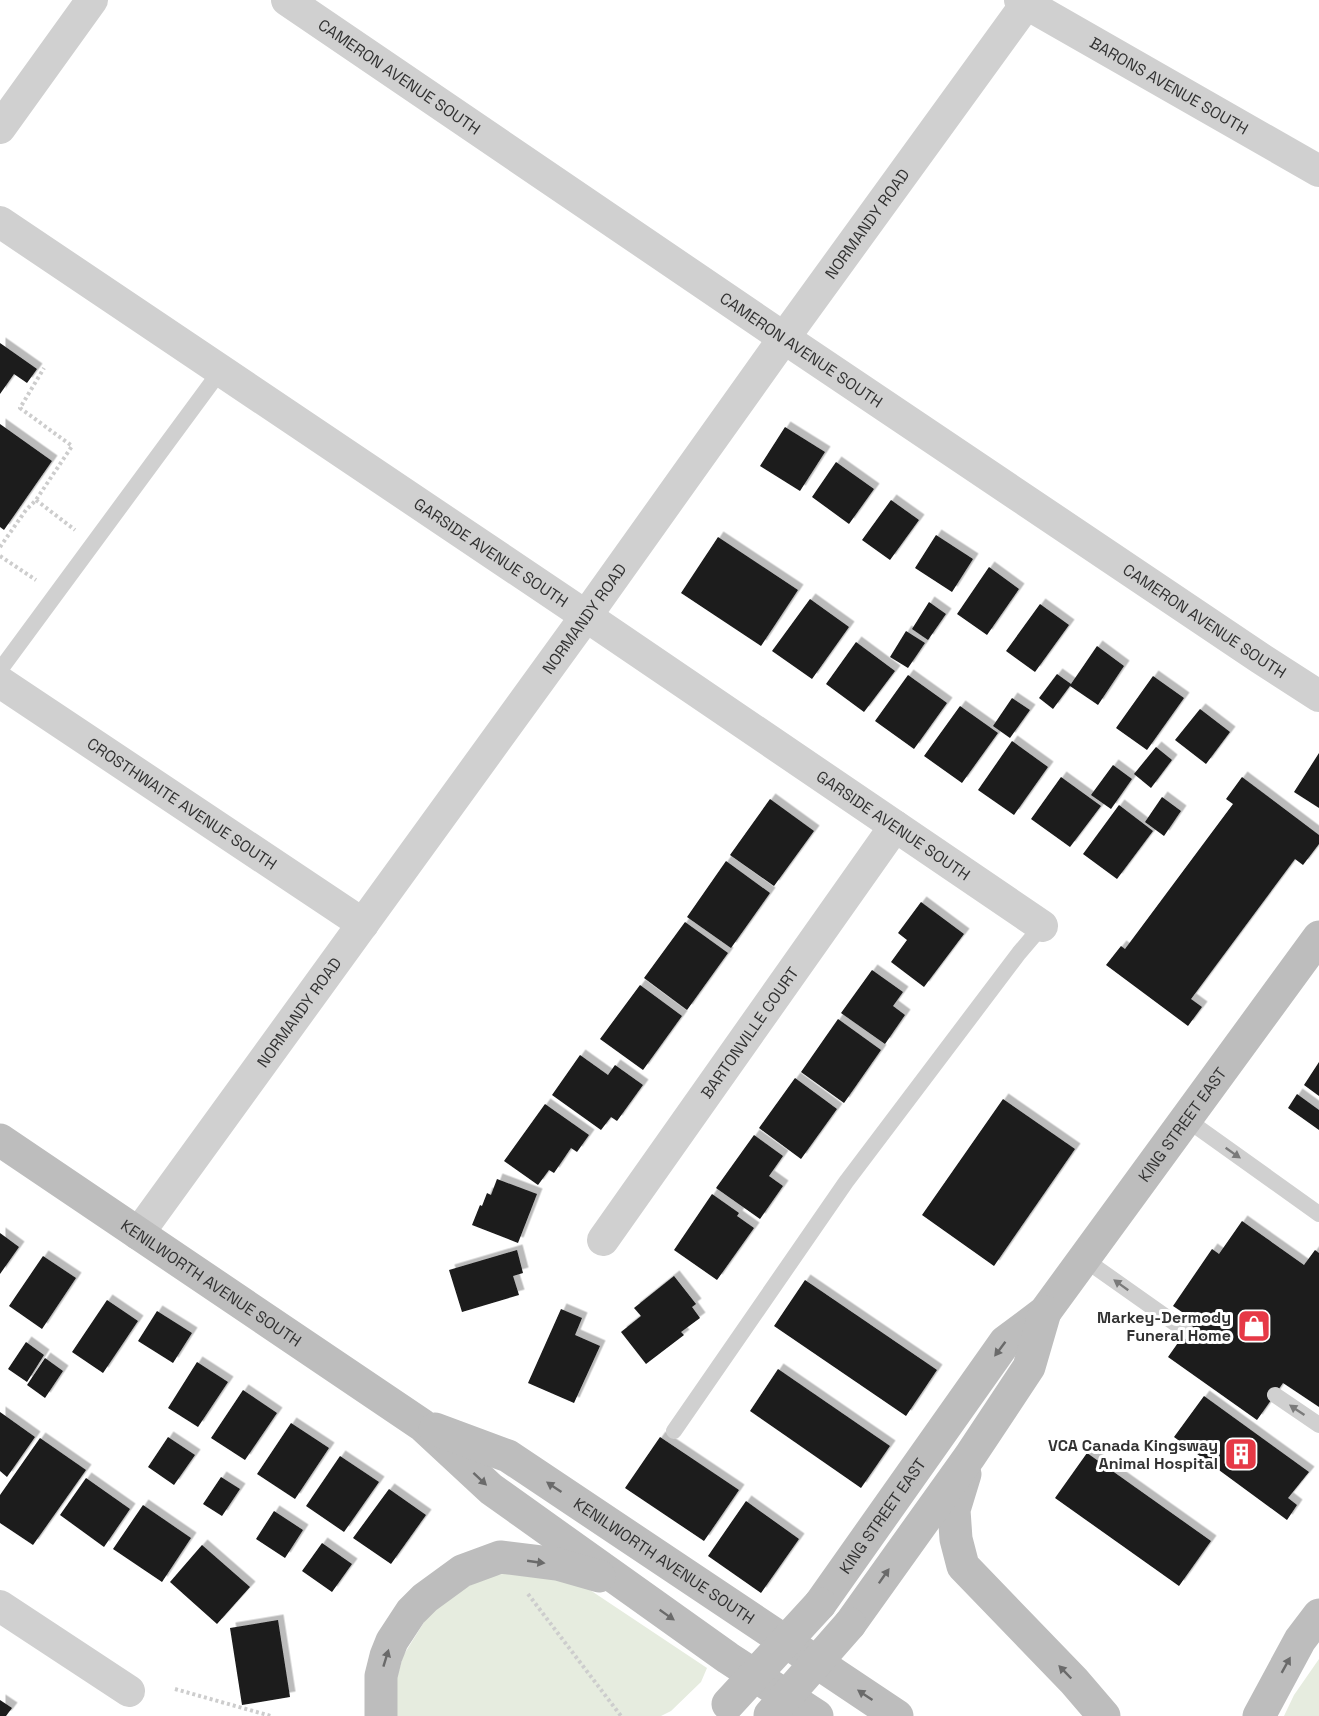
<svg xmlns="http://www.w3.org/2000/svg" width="1319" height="1716" viewBox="0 0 1319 1716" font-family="'Space Grotesk',sans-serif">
  <defs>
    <filter id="shadow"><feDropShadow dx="5.5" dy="-5.5" stdDeviation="0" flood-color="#0004"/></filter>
  </defs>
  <rect width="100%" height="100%" fill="#fff"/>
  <path fill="#e6ecdf" d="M530,1572L581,1584L707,1668L701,1682L671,1711L661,1716H392V1696L403,1656L426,1619L440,1604L455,1593L491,1575Z
    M1319,1659V1716H1284L1294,1695Z"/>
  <path fill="#1a1a1a" filter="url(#shadow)" d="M0,343L37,369L27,383L14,374L0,394Z
    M0,424L52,461L4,530L0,527Z
    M785,427L825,452L800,491L760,466Z
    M836,462L874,489L849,524L812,497Z
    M891,500L919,520L890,560L862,540Z
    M936,535L973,559L952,592L915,568Z
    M718,537L798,590L761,646L681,593Z
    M989,567L1019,589L987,635L957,614Z
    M810,599L849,627L812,679L772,651Z
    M929,602L946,614L928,640L912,629Z
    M1040,604L1069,625L1035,672L1006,651Z
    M906,631L925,643L908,668L890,657Z
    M856,642L895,671L864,712L826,684Z
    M1097,646L1124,666L1098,705L1070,686L1053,709L1039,698L1057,674L1071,684Z
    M908,675L947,703L914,749L875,721Z
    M1153,676L1184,698L1147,750L1116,728Z
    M1012,698L1030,710L1010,738L993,726Z
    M960,706L998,733L962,783L924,756Z
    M1200,709L1230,732L1206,764L1175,740Z
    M1012,741L1048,767L1014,815L978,790Z
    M1156,747L1172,760L1151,788L1134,774Z
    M1319,753V808L1294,792Z
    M1113,765L1132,779L1111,809L1091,795Z
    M1061,777L1101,806L1070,847L1031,819Z
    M1242,777L1319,835V844L1303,865L1295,859L1191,999L1202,1007L1188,1026L1106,965L1121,946L1125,949L1233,804L1226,799Z
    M1162,797L1181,811L1164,836L1145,822Z
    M770,799L814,831L774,886L730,855Z
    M1119,805L1153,831L1117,879L1083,854Z
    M726,861L770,893L731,948L687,917Z
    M921,902L964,934L924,987L891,962L907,940L898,933Z
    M685,922L728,953L687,1010L644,978Z
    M872,970L903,992L893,1006L905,1015L885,1044L841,1013Z
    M640,985L682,1016L643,1070L600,1039Z
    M838,1019L881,1050L844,1103L801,1072Z
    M580,1055L608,1075L615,1065L643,1085L617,1121L611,1117L601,1130L552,1095Z
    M1319,1062V1096L1304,1085Z
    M795,1078L837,1109L801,1159L759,1128Z
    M1297,1094L1319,1110V1130L1288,1108Z
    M1003,1099L1075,1149L994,1266L922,1215Z
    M545,1104L589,1135L577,1152L571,1148L554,1173L549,1170L538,1185L504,1161Z
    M754,1135L783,1156L769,1176L783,1186L760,1219L716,1188Z
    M497,1179L537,1194L518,1243L472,1225L480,1205L482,1206L487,1193L491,1195Z
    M712,1194L739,1213L737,1216L754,1228L717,1280L674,1250Z
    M1242,1221L1304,1265L1315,1250L1319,1253V1407L1283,1383L1257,1420L1168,1357L1194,1320L1173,1306L1212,1249L1219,1254Z
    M0,1233L19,1247L0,1274Z
    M517,1250L523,1273L513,1276L519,1295L462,1312L449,1270Z
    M43,1256L76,1278L42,1329L9,1306Z
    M674,1276L696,1304L692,1307L700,1318L681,1332L684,1335L646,1364L621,1332L641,1316L634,1308Z
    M805,1280L937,1370L906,1416L774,1326Z
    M107,1300L138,1321L103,1373L72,1352Z
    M561,1309L582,1318L575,1335L600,1346L574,1403L528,1383Z
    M157,1311L192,1333L173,1363L138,1341Z
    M26,1342L44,1355L27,1382L8,1369Z
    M45,1358L63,1371L45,1398L27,1385Z
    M197,1362L228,1382L198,1427L168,1408Z
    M778,1369L890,1446L861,1488L750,1411Z
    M243,1390L277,1413L245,1460L211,1438Z
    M1204,1396L1309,1472L1288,1498L1297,1505L1287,1520L1174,1437Z
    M0,1412L35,1437L7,1477L0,1471Z
    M291,1423L329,1448L295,1499L257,1474Z
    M168,1437L195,1455L174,1485L148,1467Z
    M660,1437L739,1490L704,1541L625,1488Z
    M40,1438L86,1470L33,1545L0,1523V1495Z
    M1087,1453L1211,1541L1179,1586L1055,1498Z
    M340,1456L379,1482L344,1532L306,1506Z
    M221,1477L240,1489L222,1516L203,1504Z
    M86,1478L130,1509L104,1547L60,1515Z
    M389,1489L426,1515L391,1564L353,1538Z
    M746,1501L799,1539L761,1593L708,1556Z
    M143,1505L191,1538L162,1582L113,1549Z
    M274,1511L303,1530L285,1558L256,1539Z
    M322,1543L352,1564L332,1592L302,1571Z
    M202,1545L250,1587L217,1624L170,1582Z
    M278,1620L290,1697L242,1705L230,1628Z
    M0,1700L12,1708L6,1716H0Z"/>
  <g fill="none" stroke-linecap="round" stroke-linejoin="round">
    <path stroke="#cdcdcd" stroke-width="4" stroke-dasharray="3 3" stroke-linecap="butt" d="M36,500L75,530
      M0,547L26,510L36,500L72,446L20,408L44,368
      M0,556L36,580
      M528,1594L621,1716
      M175,1689L271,1716"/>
    <path stroke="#d0d0d0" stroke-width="16" d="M0,670L221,370
      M1186,1119L1319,1214
      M1084,1259L1186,1331
      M1275,1395L1319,1425
      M674,1431L846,1182L1019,953L1042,926"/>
    <g stroke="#d0d0d0" stroke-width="32">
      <path id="s1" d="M287,0L784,338L1260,658L1319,696"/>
      <path id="s2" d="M1020,0L1319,171"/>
      <path d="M0,128L92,0"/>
      <path id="s3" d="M0,222L586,616L1042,926"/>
      <path id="s4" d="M0,682L363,924"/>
      <path id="s5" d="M138,1234L586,616L784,338L1029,0"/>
      <path id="s6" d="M603,1240L895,826"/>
      <path d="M0,1606L129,1691"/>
    </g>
    <g stroke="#bdbdbd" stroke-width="33">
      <path id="s7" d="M0,1140L422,1425L491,1489L728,1658L817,1716"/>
      <path id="s8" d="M435,1429L508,1456L897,1716"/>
      <path d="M965,1474L954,1510L956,1539L963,1566L1074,1681L1104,1716"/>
      <path id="s9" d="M820,1604L1005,1342L1045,1312L1319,937"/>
      <path d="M850,1624L970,1456L1029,1367L1045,1312"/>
      <path d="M381,1716V1676L386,1656L392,1641L411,1612L425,1598L462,1571L500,1557L557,1564L599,1576"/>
      <path d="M1259,1716L1300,1640L1319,1615"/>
    </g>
    <path stroke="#bdbdbd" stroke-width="33" d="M728,1704L820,1604
      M770,1715L850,1624"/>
  </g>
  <defs><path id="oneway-solid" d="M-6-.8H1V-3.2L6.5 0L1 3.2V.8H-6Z" transform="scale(1.5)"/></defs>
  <g fill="#7a7a7a">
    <use href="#oneway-solid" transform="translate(1233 1153) rotate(35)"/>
    <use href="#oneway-solid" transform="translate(1121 1285) rotate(-144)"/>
    <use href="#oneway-solid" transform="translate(1297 1410) rotate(-146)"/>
  </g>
  <g fill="#6a6a6a">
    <use href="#oneway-solid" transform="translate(1000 1349) rotate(127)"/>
    <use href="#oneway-solid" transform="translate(480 1479) rotate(43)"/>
    <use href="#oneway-solid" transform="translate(554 1487) rotate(-146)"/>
    <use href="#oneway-solid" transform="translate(536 1562) rotate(8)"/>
    <use href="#oneway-solid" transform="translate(884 1576) rotate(-55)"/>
    <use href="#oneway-solid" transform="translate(667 1615) rotate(35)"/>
    <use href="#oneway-solid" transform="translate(386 1658) rotate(-73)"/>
    <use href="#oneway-solid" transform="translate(1286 1665) rotate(-61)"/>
    <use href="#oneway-solid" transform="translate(1065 1672) rotate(-134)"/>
    <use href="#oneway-solid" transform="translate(865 1695) rotate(-146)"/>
  </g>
  <defs>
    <g id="shop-square" transform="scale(1.725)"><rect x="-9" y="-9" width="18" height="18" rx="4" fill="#e63946" stroke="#fff"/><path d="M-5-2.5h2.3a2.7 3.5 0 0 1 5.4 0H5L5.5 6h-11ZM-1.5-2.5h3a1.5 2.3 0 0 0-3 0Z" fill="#fff"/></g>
    <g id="building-square" transform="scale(1.725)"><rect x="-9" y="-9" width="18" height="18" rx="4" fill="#e63946" stroke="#fff"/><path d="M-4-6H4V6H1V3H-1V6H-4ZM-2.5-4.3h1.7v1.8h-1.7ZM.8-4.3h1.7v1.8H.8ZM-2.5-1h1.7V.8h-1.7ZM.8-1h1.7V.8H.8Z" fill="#fff"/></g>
  </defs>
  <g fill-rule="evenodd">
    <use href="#shop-square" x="1254" y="1326"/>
    <use href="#building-square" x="1241" y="1454"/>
  </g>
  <g text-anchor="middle" stroke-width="6" stroke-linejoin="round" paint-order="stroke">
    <g font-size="16" fill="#333" stroke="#fff">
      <text dy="6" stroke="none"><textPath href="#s1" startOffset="136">CAMERON AVENUE SOUTH</textPath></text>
      <text dy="6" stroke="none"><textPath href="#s2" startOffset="172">BARONS AVENUE SOUTH</textPath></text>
      <text dy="6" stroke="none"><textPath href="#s5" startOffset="1246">NORMANDY ROAD</textPath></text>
      <text dy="6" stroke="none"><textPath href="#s1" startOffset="622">CAMERON AVENUE SOUTH</textPath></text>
      <text dy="6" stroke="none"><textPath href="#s3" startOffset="592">GARSIDE AVENUE SOUTH</textPath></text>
      <text dy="6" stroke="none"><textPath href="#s5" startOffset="760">NORMANDY ROAD</textPath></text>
      <text dy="6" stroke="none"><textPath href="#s1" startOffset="1108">CAMERON AVENUE SOUTH</textPath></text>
      <text dy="6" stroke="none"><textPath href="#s4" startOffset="219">CROSTHWAITE AVENUE SOUTH</textPath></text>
      <text dy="6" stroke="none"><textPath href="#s3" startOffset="1078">GARSIDE AVENUE SOUTH</textPath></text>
      <text dy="6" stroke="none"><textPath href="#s5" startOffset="274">NORMANDY ROAD</textPath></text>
      <text dy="6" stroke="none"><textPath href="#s6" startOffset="254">BARTONVILLE COURT</textPath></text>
      <text dy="6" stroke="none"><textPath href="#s9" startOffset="603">KING STREET EAST</textPath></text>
      <text dy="6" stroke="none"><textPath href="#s7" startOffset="255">KENILWORTH AVENUE SOUTH</textPath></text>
      <text dy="6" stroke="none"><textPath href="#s9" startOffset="108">KING STREET EAST</textPath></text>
      <text dy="6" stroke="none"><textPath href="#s8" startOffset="266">KENILWORTH AVENUE SOUTH</textPath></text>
    </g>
    <g font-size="16" font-weight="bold" fill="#333" stroke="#fff" text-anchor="end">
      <text x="1231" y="1323">Markey-Dermody<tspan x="1231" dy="18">Funeral Home</tspan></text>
      <text x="1218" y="1451">VCA Canada Kingsway<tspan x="1218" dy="18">Animal Hospital</tspan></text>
    </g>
  </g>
</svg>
